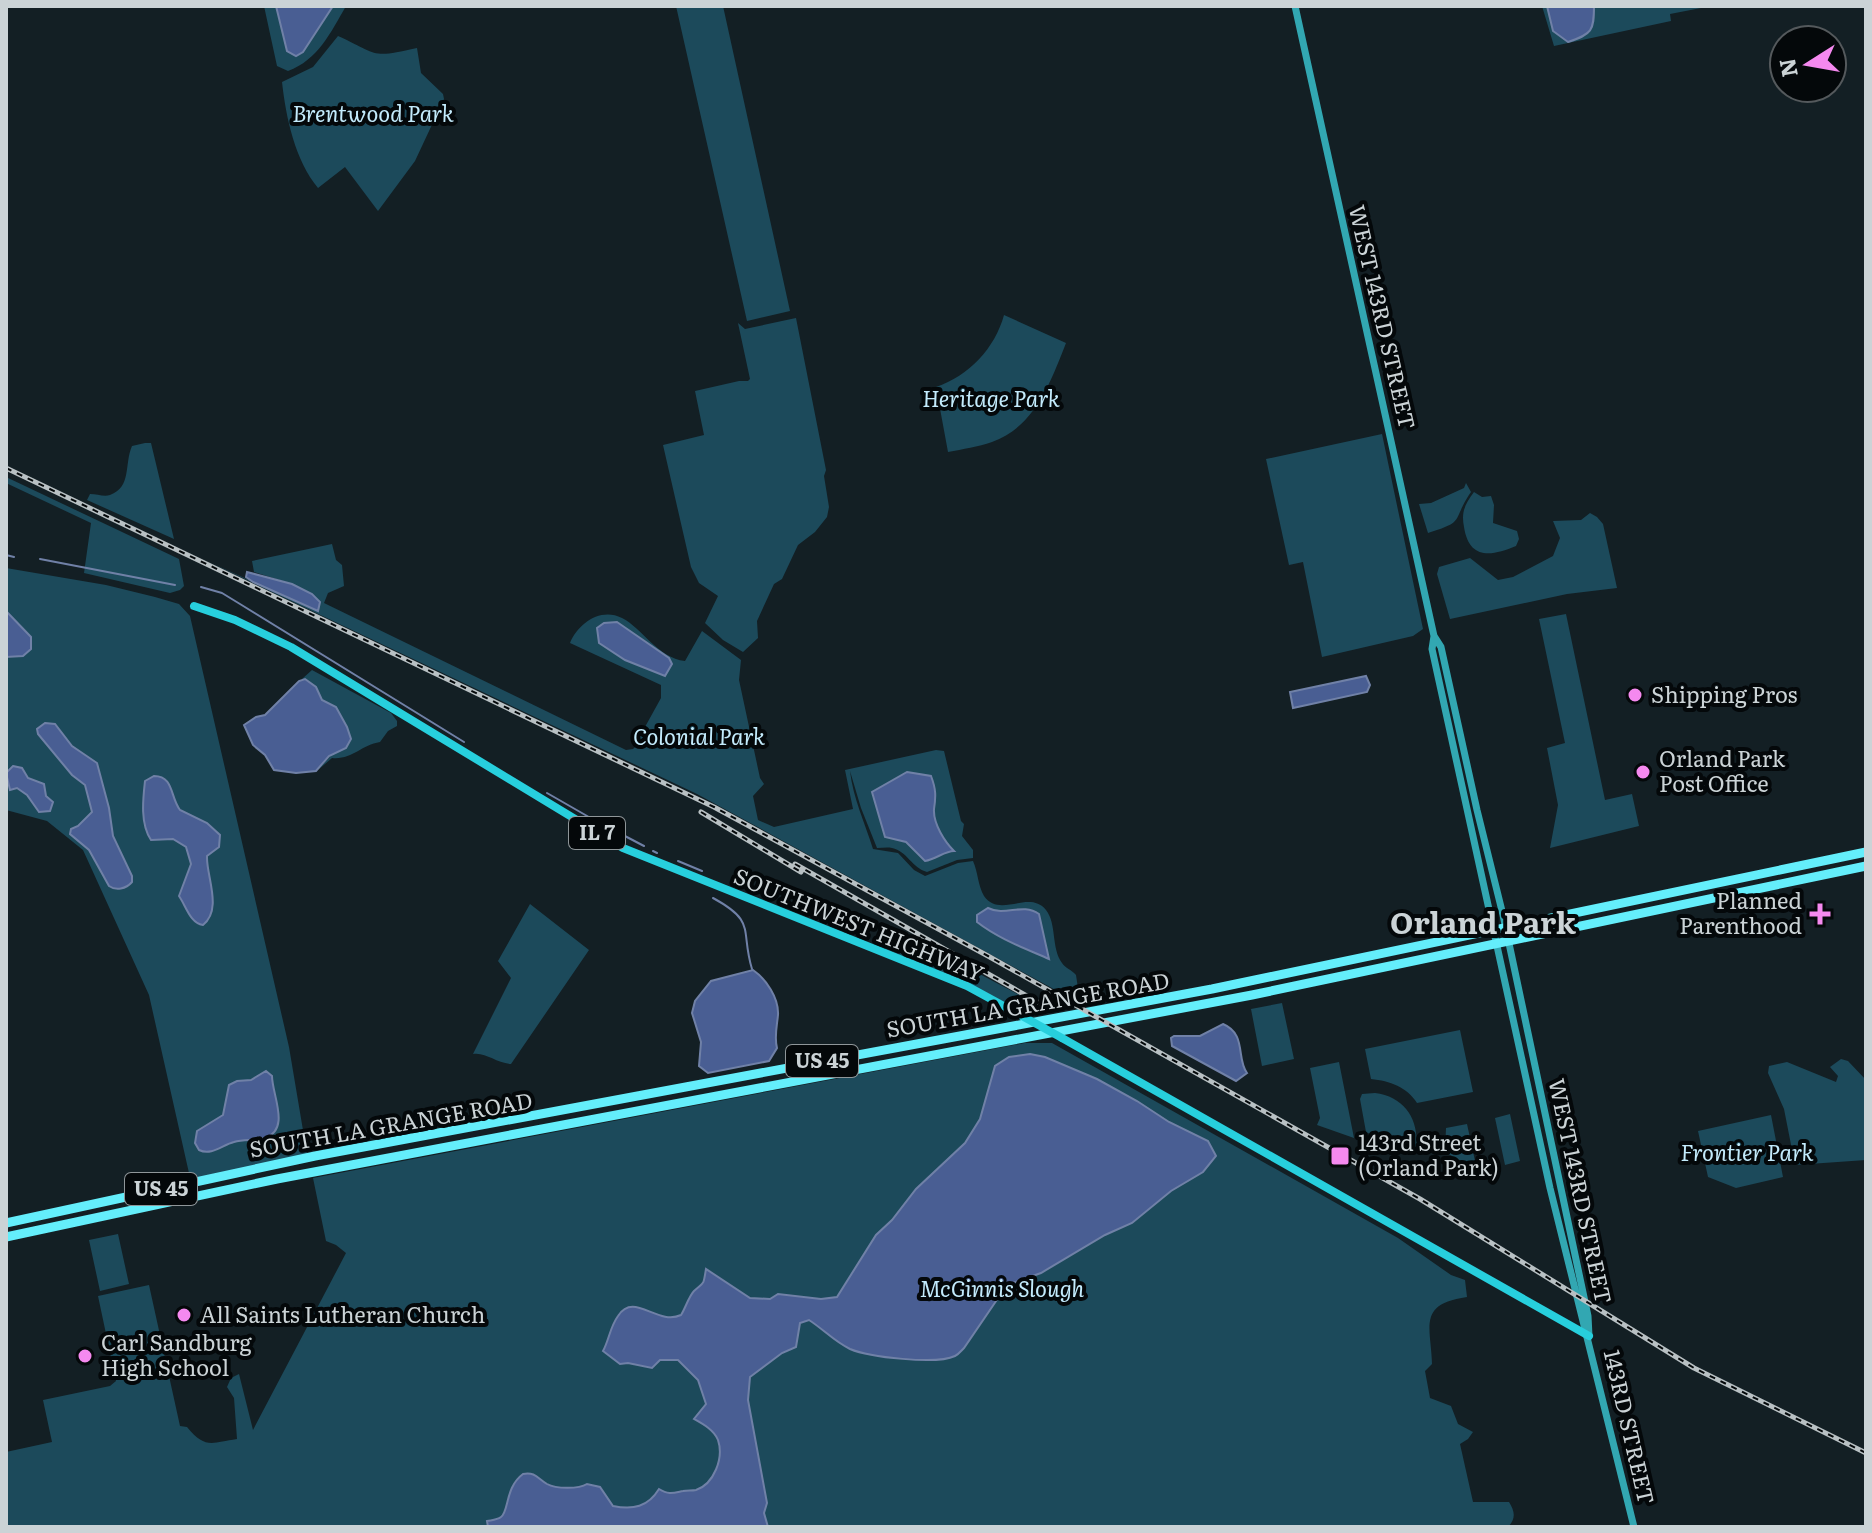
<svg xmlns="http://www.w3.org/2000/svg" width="1872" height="1533" viewBox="0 0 1872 1533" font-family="Literata,serif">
  <rect width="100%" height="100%" fill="#131f24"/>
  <path fill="#1c4a5b" d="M264,6H276L281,24L303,52L333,6H346C331,32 318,60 288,71L277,66Z
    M676,6H723L790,311L747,321Z
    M1542,6H1701V8L1670,14L1671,21L1554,46Z
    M338,36C378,54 370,59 417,48L421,73L443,94L444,99L415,161L378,211L345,167L318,188C295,160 286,118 282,82L313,67Z
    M1004,315L1066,343C1051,381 1035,427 992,442C978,447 963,449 948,452L936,387C969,376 995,348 1004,315Z
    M796,318L826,470L824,476L829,507L827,517L815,532L798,545L782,579L774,584L757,621L758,638L743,652L723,640L705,623L718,596L699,583L691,567L663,445L704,435L695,391L739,381H748L750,379L738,323L745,329Z
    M1382,434L1423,629L1413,636L1322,657L1303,562L1289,565L1266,459Z
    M145,443H151L174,539L87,500L90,494C97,494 104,497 110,495C132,487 124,464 132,446Z
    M6,477L179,559L184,586L180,590L170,593L84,573L91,523L6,483Z
    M1466,483L1471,492C1451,521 1467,521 1428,533L1419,504L1431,503L1464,488Z
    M1474,492L1482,497L1491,496L1494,505L1493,523L1517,531L1519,539L1516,546C1490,557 1469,559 1464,527C1461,512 1465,504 1474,492Z
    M1590,513L1597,517L1603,524L1617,588L1567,594L1450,619L1437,574L1439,567L1470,558L1498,580L1513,577L1553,556L1560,538L1553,521L1581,520Z
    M332,544L336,560L342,565L344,586L328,593L324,603L626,750L633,749L638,744L640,736L661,698V685L570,643C578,624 600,607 622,618C642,628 658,658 685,661L702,631L741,660L739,680L760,778L764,784L753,796L758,820L774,827L853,809L845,770L936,750L944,751L961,821L964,824L962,836L973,850V858L957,860L927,872C912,868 907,851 892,848C887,847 882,848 877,848L861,808L850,771C853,798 865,823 873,849L898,853L914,870L925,876L958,863L973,861C978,872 978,886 984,896C1000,919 1029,889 1046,910C1057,924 1051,948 1062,963C1065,968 1072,970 1076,975L1079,995L1087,1004L1083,1005L697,794L209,562L318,611L312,594L292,584L254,572L252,561Z
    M6,568L106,585L155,597L179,604L190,616L289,1047L307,1154L191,1182L149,995L83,850L47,821L6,810Z
    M1566,614L1605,800L1632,794L1639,826L1550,848L1558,805L1547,748L1565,743L1539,619Z
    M312,670L391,713L397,721V726L388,731L380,742C361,745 352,760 332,758L318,770L333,753L331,704L322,700L315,687L302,679Z
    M530,904L589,950L511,1064C496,1063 486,1052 473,1054L511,978L498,961Z
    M897,934L947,961L953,960L1040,1006L1041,1013L1029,1015L962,980L885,950L887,942Z
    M1282,1003L1294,1059L1262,1066L1251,1009Z
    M1460,1030L1473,1092L1417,1103C1407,1087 1390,1081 1371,1079L1365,1049Z
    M1025,1043H1052L1398,1238L1451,1275L1465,1280L1467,1297C1417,1304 1431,1327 1432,1364L1425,1371L1430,1398L1451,1406L1458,1424L1473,1432L1468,1439L1460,1444L1473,1502H1509C1515,1512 1516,1518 1508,1527H6V1452L52,1442L43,1400L110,1386L116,1381L98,1296L149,1285L180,1426L187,1427C205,1449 211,1443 237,1439L234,1398L227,1387L231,1378L239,1374L253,1430L346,1253L336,1245L326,1241L313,1178Z
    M1841,1059L1848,1061L1866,1080V1160L1795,1165L1784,1109L1768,1073L1769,1066L1787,1062L1836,1082L1838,1076L1830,1067Z
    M1339,1062L1354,1138L1317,1125L1320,1118L1310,1068Z
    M1375,1093C1406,1097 1420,1121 1416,1151L1410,1153L1366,1132L1360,1099L1362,1094Z
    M1510,1114L1520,1161L1505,1165L1495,1118Z
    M1771,1115L1783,1177L1736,1188L1708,1177L1698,1131Z
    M1467,1124L1477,1170L1445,1152L1446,1128Z
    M118,1234L129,1284L100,1291L89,1240Z"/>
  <path fill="#495e93" stroke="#7081a7" stroke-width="2" d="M276,6H333L303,52L296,56L287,51Z
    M1547,6H1594C1594,31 1592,34 1568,42L1553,31Z
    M247,572L292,584L312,594L320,602L318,611L253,582L246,577Z
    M6,611L31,637V649L23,656L6,657Z
    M617,622L669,658L672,664L665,676L625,660L599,643L597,628L604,623Z
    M1366,676L1370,685L1367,692L1293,708L1290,692Z
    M305,679L316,687L322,700L336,707L347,727L351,739L346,748L329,756L316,771L296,773L274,770L265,755L253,745L244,725L256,717L265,715L299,681Z
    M45,723L55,724L72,746L97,763L109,808L113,836L132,876V882C126,889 116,891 109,886L89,850L70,834L71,829L78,826L92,812L85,785L72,775L38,734L37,729Z
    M13,766L22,768L28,778L44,784L46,796L53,802L50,811L39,812L27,795L17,788L10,790L6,773Z
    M907,772L931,776C936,789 936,796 934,809C933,824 945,842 954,851C945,851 936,859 925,861L906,842L885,837L872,792Z
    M154,776C174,776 170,797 180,810L207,823L220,835L219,847L207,856C206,876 223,909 203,925C190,923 186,906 179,896L191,864L186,847L173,839L151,840C140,824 143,799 145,781Z
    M988,908C1006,917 1022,902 1039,914L1049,959C1024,948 999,939 977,922V915Z
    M753,970C766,979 779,998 778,1015C777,1026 774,1037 777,1048L769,1061L708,1073L699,1066L701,1042L692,1013L695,1001L711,981Z
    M1223,1024C1247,1034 1236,1059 1247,1073L1236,1081L1172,1046L1171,1038L1174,1036H1200Z
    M1030,1054L1045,1057L1097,1079L1137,1101L1169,1122L1208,1141L1216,1156L1203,1172L1171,1191L1132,1223L1105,1235L1041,1273L1007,1285L964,1348C961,1351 959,1354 955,1356C936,1365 869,1357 850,1349C835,1342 823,1329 809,1320L800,1323L796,1347L782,1353L750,1377L748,1400L767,1503L764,1513L768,1527H488L487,1521C492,1520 497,1520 501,1517C509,1512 505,1487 523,1474C536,1472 537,1478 547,1484C556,1489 579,1489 587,1484L600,1487L613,1506C633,1510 648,1507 659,1489C669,1495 673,1493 683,1491C687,1490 692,1491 696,1490C714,1484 724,1458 718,1440C714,1430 703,1424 694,1419L706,1404L698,1380L678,1360H660L652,1368L628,1363L620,1364L603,1351C609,1340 610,1327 618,1316C634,1291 657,1326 681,1315C685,1309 689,1296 694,1291C705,1281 703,1286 706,1269L750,1298L770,1299L778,1294L821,1299L837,1297L876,1235L892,1220L916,1189L965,1143L980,1119L995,1066L1009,1057Z
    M266,1071L272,1076C272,1095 291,1129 265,1138C255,1141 244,1139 234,1142C222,1145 212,1156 199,1150L195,1143L197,1131L223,1115L229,1085L237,1081L251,1080Z"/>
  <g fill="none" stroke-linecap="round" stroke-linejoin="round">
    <path stroke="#7081a7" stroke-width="2" d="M6,555L14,557
      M40,559L175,585
      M201,587L222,593L240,604L464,742
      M547,793L615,832
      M623,835L644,846
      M653,851L657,853
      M678,861L702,871
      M713,898C757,922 740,929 752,969"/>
    <path stroke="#32a7b2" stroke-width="7" d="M1295,6L1434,636L1441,647L1477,810L1503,915L1588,1316L1589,1336
      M1434,636L1432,649L1550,1188L1634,1527"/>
    <path stroke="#27cfdd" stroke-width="8" d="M194,606L235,620L291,647L623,848L967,986L1022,1016
      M1062,1038L1589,1336"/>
    <path stroke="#64eefb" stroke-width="9" d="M6,1223L315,1156L1212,989L1866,852
      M6,1237L277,1179L1252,995L1866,866"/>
    <g stroke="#b8c0c3" stroke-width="5">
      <path id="rail" d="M6,468L714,807L988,956L1420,1199L1694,1368L1866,1453
        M701,812L801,872
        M795,864L1041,1004"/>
    </g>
    <use href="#rail" stroke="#04080a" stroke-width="2" stroke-dasharray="6" stroke-linecap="butt"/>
    <path stroke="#27cfdd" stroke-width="8" d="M1022,1016L1062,1038"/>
  </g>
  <g fill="#f589ef" stroke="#04080a" stroke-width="3">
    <circle cx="1635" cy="695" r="8"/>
    <circle cx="1643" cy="772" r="8"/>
    <path d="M1816 902h8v8h8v8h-8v8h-8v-8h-8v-8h8z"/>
    <rect x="1330" y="1146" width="20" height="20" rx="4"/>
    <circle cx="184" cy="1315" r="8"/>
    <circle cx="85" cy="1356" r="8"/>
  </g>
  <g text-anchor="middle" stroke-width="8" stroke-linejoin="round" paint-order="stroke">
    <g fill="#04080a" stroke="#8f9699" stroke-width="2">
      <rect x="569" y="817" width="56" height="32" rx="6"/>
      <rect x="786" y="1045" width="72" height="32" rx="6"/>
      <rect x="125" y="1173" width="72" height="32" rx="6"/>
    </g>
    <g font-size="20" font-weight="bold" fill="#cbd3d6">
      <text x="597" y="840">IL 7</text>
      <text x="822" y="1068">US 45</text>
      <text x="161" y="1196">US 45</text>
    </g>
    <g font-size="22" font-style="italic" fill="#c3ebfc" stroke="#04080a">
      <text x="373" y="122">Brentwood Park</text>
      <text x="991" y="407">Heritage Park</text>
      <text x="699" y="745">Colonial Park</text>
      <text x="1747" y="1161">Frontier Park</text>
      <text x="1002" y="1297">McGinnis Slough</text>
    </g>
    <g font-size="22" fill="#cbd3d6" stroke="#04080a">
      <text transform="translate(1382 317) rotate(77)" y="8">WEST 143RD STREET</text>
      <text transform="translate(859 925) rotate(22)" y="8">SOUTHWEST HIGHWAY</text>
      <text transform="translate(1028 1005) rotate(-10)" y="8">SOUTH LA GRANGE ROAD</text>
      <text transform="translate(391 1125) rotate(-10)" y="8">SOUTH LA GRANGE ROAD</text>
      <text transform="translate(1580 1191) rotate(78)" y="8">WEST 143RD STREET</text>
      <text transform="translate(1629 1427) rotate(77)" y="8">143RD STREET</text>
    </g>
    <g font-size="22" fill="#cbd3d6" stroke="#04080a" text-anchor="start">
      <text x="1651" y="703">Shipping Pros</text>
      <text x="1659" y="767">Orland Park<tspan x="1659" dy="25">Post Office</tspan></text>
      <text x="1802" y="909" text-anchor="end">Planned<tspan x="1802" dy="25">Parenthood</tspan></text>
      <text x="1358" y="1151">143rd Street<tspan x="1358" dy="25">(Orland Park)</tspan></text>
      <text x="200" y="1323">All Saints Lutheran Church</text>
      <text x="101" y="1351">Carl Sandburg<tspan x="101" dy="25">High School</tspan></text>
    </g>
    <g font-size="30" font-weight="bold" fill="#cbd3d6" stroke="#04080a">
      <text x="1483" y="934">Orland Park</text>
    </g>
  </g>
  <rect width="1872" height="1533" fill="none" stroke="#cbd3d6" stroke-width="16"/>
  <g transform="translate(1808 64) rotate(259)"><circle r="38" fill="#04080a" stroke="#54595c" stroke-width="2"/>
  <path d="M0-6L14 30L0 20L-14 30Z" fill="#f589ef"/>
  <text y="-12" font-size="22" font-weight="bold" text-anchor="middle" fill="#cbd3d6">N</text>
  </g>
</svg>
